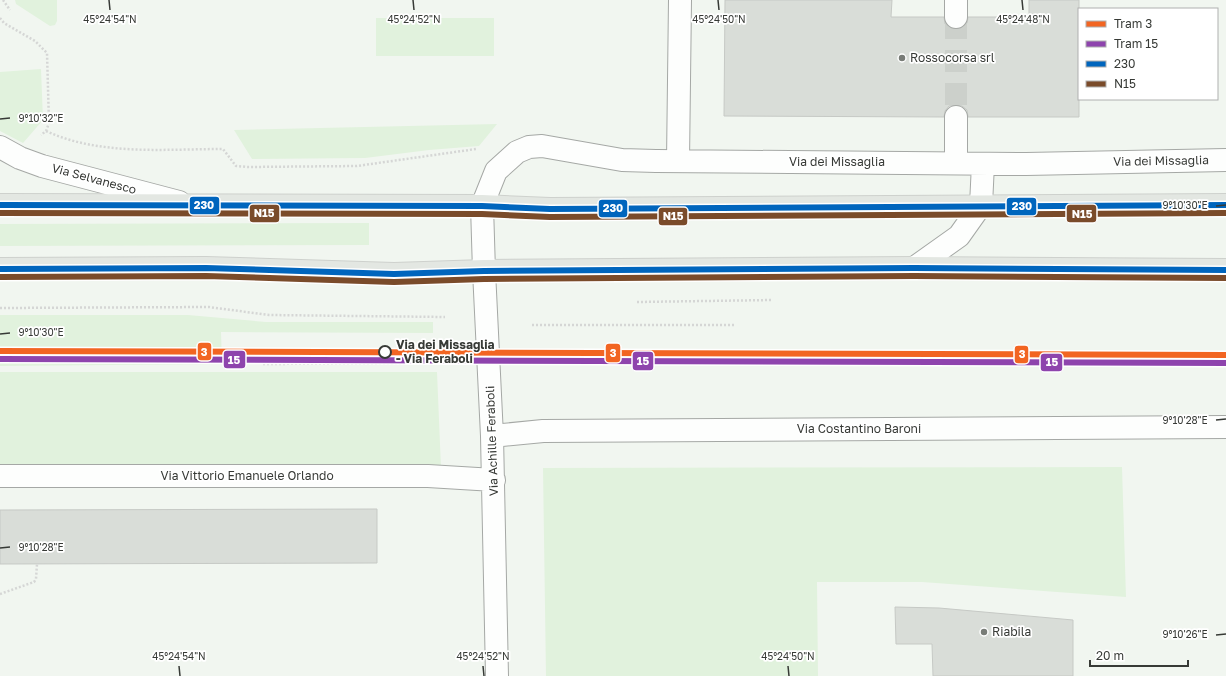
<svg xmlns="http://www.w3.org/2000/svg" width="1226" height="676" viewBox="0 0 1226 676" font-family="'Golos Text',sans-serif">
  <rect width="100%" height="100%" fill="#f1f6f0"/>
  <path fill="#e1f2dd" d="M15,0H57V21L55,25L50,26L16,4Z
    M376,18H494V56H376Z
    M41,69L43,120L23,143L0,131V72Z
    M497,124L479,146L429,150L365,158L252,159L234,130Z
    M369,223V245L0,246V224Z
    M0,315H188L266,322H433V333L221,332L222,364L0,366Z
    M0,372H437L441,468H0Z
    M1122,467L1126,597L922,582H817L818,676H546L543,468Z"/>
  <path fill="#d9ddd8" stroke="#c6c9c5" d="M725,0H892L891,17H944L945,24L950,28L956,29L963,28L967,23L968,17H1029V0H1079V117H968L967,110L962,106L956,105L949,106L945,111L944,117L724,116Z
    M377,509V563L0,564V510Z
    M895,607L939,608L1073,620V676H933L932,644H896Z"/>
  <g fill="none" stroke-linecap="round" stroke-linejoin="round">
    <path stroke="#ccd0cb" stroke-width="22" stroke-dasharray="22 11" stroke-linecap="butt" d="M956,17V117"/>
    <g stroke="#a5a8a5" stroke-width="24">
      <path id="minor" d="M956,17V0
        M0,147L20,158L42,166L179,202
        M678,161L680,0
        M956,163V117
        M914,268L959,236L981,205L983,164
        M492,436L543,431L1226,427
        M0,476H428L494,480
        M497,676L492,436L484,271L482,206L496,171L517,152L529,147L542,146L622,160L656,161L1026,164L1226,160"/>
    </g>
    <g stroke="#ced1cd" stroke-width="24">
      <path id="major" d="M0,205L482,206L550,209L1226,205
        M0,269L206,268L394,274L484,271L914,268L1226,270"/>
    </g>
    <path stroke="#d5d6d5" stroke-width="2.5" stroke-dasharray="2 2" stroke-linecap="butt" d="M3,0L10,10
      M0,18L4,23L35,41L47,53L49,123L46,131L41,135
      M46,131C100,156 165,149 223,149L236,166L248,167L357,166L476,149
      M637,302L773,300
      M0,308L209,307L269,315L445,317
      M532,325H735
      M263,364L446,363
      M0,594L34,582L36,579L37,564"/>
    <use href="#minor" stroke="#fdfefd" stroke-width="22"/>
    <use href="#major" stroke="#e3e7e2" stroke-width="22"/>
    <g stroke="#fff" stroke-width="9">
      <path id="bus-1" d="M0,205L482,206L550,209L1226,205
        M0,269L206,268L394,274L484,271L914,268L1226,270"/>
    </g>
    <g stroke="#fff" stroke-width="9">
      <path id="bus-2" d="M0,213L482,214L550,217L1226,213
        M0,277L206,276L394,282L484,279L914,276L1226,278"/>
    </g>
    <use href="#bus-1" stroke="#0065bd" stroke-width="6"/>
    <use href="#bus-2" stroke="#7a4b2a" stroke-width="6"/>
    <g stroke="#fff" stroke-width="9">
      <path id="tram-1" d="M0,351L1226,355"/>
    </g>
    <g stroke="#fff" stroke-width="9">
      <path id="tram-2" d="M0,359L1226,363"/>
    </g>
    <use href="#tram-1" stroke="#f26522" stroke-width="6"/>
    <use href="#tram-2" stroke="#8e44ad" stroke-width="6"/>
  </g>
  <path fill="none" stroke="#373a36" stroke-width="1.5" d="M109,0L110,10M413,0L414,10M718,0L719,10M1022,0L1023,10M0,119L10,118M1216,206L1226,205M0,334L10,333M1216,420L1226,419M0,548L10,547M1216,635L1226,634M179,666L180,676M483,666L484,676M788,666L789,676"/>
  <g fill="#787c77" stroke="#fff" stroke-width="1.5">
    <circle cx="902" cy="58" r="4"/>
    <circle cx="984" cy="632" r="4"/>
  </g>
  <circle fill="#fff" stroke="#373a36" stroke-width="2" cx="385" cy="352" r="6"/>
  <g text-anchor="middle" stroke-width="3.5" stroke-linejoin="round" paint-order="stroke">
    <g font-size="12" fill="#373a36" stroke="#fff" text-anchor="start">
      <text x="910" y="62">Rossocorsa srl</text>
      <text x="992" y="636">Riabila</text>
    </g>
    <g font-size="12" fill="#373a36" stroke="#fff">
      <text transform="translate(1161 161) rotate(-1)" y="4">Via dei Missaglia</text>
      <text x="837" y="166">Via dei Missaglia</text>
      <text transform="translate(94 179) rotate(15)" y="4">Via Selvanesco</text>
      <text x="859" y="433">Via Costantino Baroni</text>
      <text transform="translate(492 441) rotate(-92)" y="4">Via Achille Feraboli</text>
      <text x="247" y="480">Via Vittorio Emanuele Orlando</text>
    </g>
    <g font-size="12" font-weight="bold" fill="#373a36" stroke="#fff" text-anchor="start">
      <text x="396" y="349">Via dei Missaglia<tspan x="396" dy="14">- Via Feraboli</tspan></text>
    </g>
  </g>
  <g font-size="10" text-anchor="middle" fill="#373a36" stroke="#fff" stroke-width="3.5" stroke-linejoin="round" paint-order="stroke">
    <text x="110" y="23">45°24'54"N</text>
    <text x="414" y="23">45°24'52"N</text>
    <text x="719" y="23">45°24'50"N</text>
    <text x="1023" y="23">45°24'48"N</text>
    <text x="41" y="122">9°10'32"E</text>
    <text x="1185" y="209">9°10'30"E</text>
    <text x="41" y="336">9°10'30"E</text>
    <text x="1185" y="424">9°10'28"E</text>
    <text x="41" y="551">9°10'28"E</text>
    <text x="1185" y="638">9°10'26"E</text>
    <text x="179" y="660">45°24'54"N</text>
    <text x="483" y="660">45°24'52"N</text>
    <text x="788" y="660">45°24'50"N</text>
  </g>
  <g stroke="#fff" stroke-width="1.5">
    <rect x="189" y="196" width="31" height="19" rx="4" fill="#0065bd"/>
    <rect x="1006" y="197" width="31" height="19" rx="4" fill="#0065bd"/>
    <rect x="598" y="199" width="30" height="19" rx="4" fill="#0065bd"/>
    <rect x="249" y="204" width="31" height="19" rx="4" fill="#7a4b2a"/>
    <rect x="1066" y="204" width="31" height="19" rx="4" fill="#7a4b2a"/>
    <rect x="658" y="207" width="30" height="19" rx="4" fill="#7a4b2a"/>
    <rect x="197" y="342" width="15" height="19" rx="4" fill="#f26522"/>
    <rect x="605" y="343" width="16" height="20" rx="4" fill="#f26522"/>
    <rect x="1014" y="345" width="15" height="19" rx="4" fill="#f26522"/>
    <rect x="223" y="350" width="23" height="19" rx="4" fill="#8e44ad"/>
    <rect x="632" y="351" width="22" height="20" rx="4" fill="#8e44ad"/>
    <rect x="1040" y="353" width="23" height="19" rx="4" fill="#8e44ad"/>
  </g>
  <g font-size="11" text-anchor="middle" font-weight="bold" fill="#fff">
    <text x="204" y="209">230</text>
    <text x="1022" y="210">230</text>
    <text x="613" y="212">230</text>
    <text x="264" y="217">N15</text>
    <text x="1082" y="218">N15</text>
    <text x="673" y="220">N15</text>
    <text x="204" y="356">3</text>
    <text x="613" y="357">3</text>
    <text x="1022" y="358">3</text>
    <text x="234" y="364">15</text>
    <text x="643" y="365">15</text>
    <text x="1052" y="366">15</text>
  </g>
  <rect x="1078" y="8" width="140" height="92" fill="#ffffff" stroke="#afb0af"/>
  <rect x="1086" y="21" width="20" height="6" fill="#f26522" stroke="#afb0af"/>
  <text x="1114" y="28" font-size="12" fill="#373a36">Tram 3</text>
  <rect x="1086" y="41" width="20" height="6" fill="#8e44ad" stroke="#afb0af"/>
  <text x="1114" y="48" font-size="12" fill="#373a36">Tram 15</text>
  <rect x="1086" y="61" width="20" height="6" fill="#0065bd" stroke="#afb0af"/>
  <text x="1114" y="68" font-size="12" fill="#373a36">230</text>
  <rect x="1086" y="81" width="20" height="6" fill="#7a4b2a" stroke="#afb0af"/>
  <text x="1114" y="88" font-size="12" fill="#373a36">N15</text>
  <path d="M1090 660v6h98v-6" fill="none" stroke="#373a36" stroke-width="2"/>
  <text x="1096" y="660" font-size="12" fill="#373a36" stroke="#ffffff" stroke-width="3" paint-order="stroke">20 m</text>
</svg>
